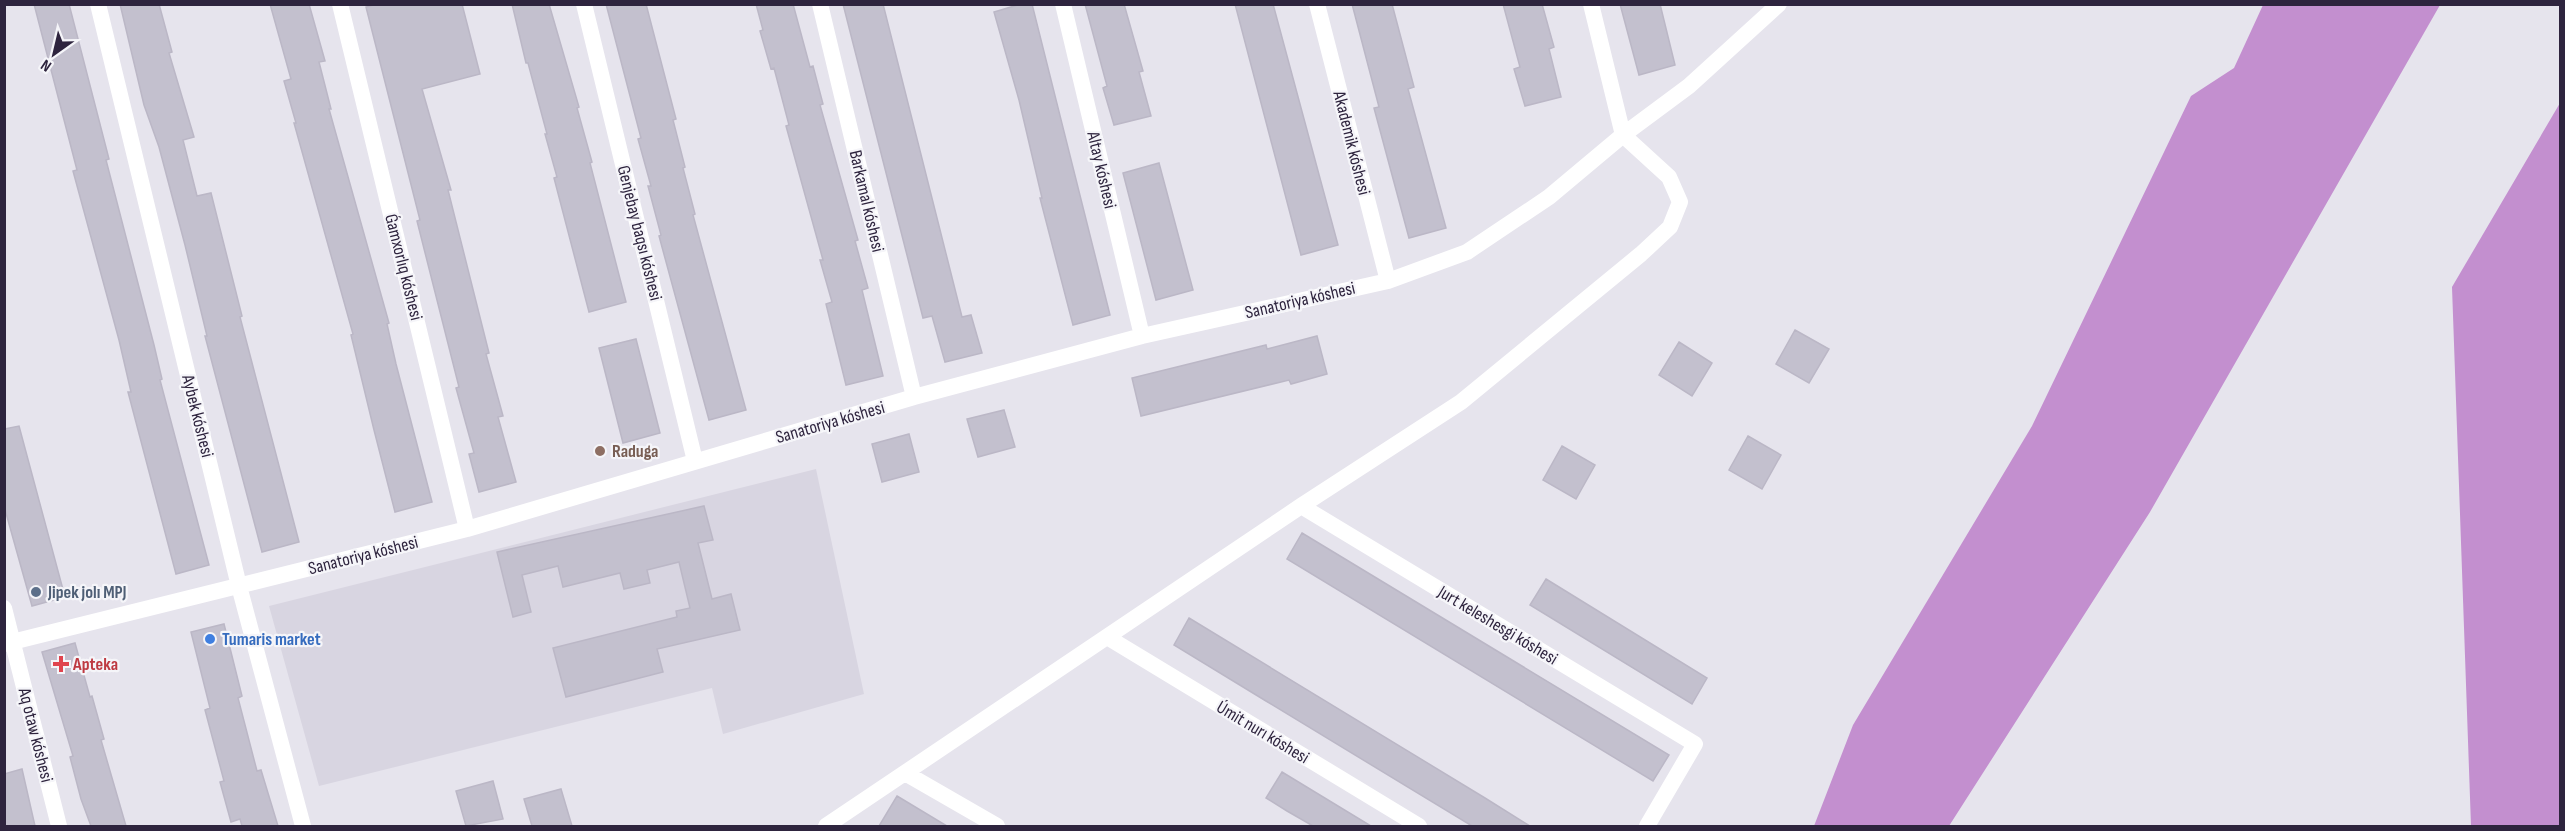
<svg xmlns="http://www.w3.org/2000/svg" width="2565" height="831" viewBox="0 0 2565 831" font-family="'Sofia Sans Condensed',sans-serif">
  <rect width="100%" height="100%" fill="#e6e4ed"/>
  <path fill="#d8d5e1" d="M816,469L864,694L723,734L712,688L319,786L269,606Z"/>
  <path fill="#c38fcf" d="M2263,5H2440L2150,512L1949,826H1814L1853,725L2032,426L2191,96L2234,68Z
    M2560,103V826H2471L2452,287Z"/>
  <path fill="#c3c0ce" stroke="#bbb7c6" stroke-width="1.5" d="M34,4H69L109,159L106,160L154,345L162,379L160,380L209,565L176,574L128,392H131L119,340L73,171L77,170Z
    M120,4H159L172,52L169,53L194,137L183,140L197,196L211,193L242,316L240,317L299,542L262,552L205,336H207L185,245L159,147L144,105Z
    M270,4H309L325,61L319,62L331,109H329L389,323L387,324L396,364L432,502L395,512L374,430L351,335L353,334L294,123H296L284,81L291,79Z
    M377,4H462L480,74L422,89L451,190H448L489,353L486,354L503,416L498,417L516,482L479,492L469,454L474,453L456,388L459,387L417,221L420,220L366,7Z
    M512,4H549L579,107L577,108L592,162L590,163L626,302L589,312L554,178L557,177L545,134H547L528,63H526Z
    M606,4H646L676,119L673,120L685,167L683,168L695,214L693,215L746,410L709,420L659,236L661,235L648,186H651L638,139L641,138Z
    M756,4H793L810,67L813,66L823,104L820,105L858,240L855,241L868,288L862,290L883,376L846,385L826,304L832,302L820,260H823L786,126L789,125L774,68L771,69L760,31L763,30Z
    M843,4H883L962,317L971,315L982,353L945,362L932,316L923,318Z
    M1021,4H1032L1110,315L1073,325L1040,198H1042L1019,100L994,12Z
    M1085,4H1124L1143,71L1139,72L1151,116L1114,125L1103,88L1107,86Z
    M1235,4H1273L1338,245L1301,255Z
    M1352,4H1392L1414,87L1408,89L1446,228L1409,238L1374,108L1379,107Z
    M1503,4H1542L1554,47L1549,49L1561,97L1525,106L1514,69L1520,67Z
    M1620,4H1660L1675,65L1639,75Z
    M1159,163L1193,290L1156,300L1123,173Z
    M1795,330L1829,349L1809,383L1776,364Z
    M1317,336L1327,374L1291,384L1289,380L1141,416L1132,378L1266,345L1267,349Z
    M636,339L660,433L623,443L599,348Z
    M1679,342L1712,363L1692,396L1659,375Z
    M1004,410L1015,447L978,457L967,419Z
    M19,426L65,597L32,606L4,506V429Z
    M909,434L919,472L882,482L872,444Z
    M1748,436L1781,455L1762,489L1729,470Z
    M1562,446L1595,465L1576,499L1543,480Z
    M704,506L713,540L698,543L712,599L731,594L740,630L657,649L663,672L566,697L553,648L677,617L676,611L690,608L679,562L647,570L650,583L624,589L620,573L563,587L558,566L522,575L531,612L513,617L497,552Z
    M1302,533L1669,755L1653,781L1287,559Z
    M1546,579L1707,678L1692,704L1530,605Z
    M1189,618L1485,798L1530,826H1472L1266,701L1174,645Z
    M224,624L242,696L238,698L257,771L261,770L278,826H242L240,819L231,822L220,782L224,781L205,710L210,708L191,632Z
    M75,643L90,697L92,696L104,739L101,740L126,826H91L81,799L70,757L73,756L42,652Z
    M22,769L35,826H4V774Z
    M1282,772L1305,786L1371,826H1313L1287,811L1266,798Z
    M493,781L503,819L466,826L456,791Z
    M561,789L572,826H532L524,799Z
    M897,796L947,826H879Z"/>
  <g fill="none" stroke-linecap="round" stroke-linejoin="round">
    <path stroke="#fff" stroke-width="16" d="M98,4L239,586L303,826
      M340,4L467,529
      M584,4L695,461
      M820,4L914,397
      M1063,4L1142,336
      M1317,4L1388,281
      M1591,4L1623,135
      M1301,506L1695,744L1647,826
      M4,608L59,826
      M1107,637L1419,826
      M4,644L467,529L914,397L1142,336L1388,281L1467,252L1549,197L1623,135L1689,86L1779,4
      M905,773L997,826
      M826,826L1301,506L1461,402L1641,254L1670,227L1680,202L1669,177L1623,135"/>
  </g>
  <circle fill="#8d6e63" stroke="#f5f5f9" stroke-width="2" cx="600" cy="451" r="6"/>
  <circle fill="#5c6f8a" stroke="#f5f5f9" stroke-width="2" cx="36" cy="592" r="6"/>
  <circle fill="#3f7fe0" stroke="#f5f5f9" stroke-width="2" cx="210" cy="639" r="6"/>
  <path fill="#e0444e" stroke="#f5f5f9" stroke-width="2" d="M58 655h6v6h6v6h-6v6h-6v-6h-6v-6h6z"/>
  <g text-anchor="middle" stroke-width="4.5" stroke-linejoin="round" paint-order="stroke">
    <g font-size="18" fill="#2e243e" stroke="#f5f5f9">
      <text transform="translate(1352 143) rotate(76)" y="6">Akademik kóshesi</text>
      <text transform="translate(1102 170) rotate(77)" y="6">Altay kóshesi</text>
      <text transform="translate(867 201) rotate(77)" y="6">Barkamal kóshesi</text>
      <text transform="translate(640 233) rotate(76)" y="6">Genjebay baqsı kóshesi</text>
      <text transform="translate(404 267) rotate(76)" y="6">Ǵamxorlıq kóshesi</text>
      <text transform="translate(1300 300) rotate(-13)" y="6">Sanatoriya kóshesi</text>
      <text transform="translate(198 416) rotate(76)" y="6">Aybek kóshesi</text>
      <text transform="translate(830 422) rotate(-16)" y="6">Sanatoriya kóshesi</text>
      <text transform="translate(363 555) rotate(-14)" y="6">Sanatoriya kóshesi</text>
      <text transform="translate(1498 625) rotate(31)" y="6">Jurt keleshesgi kóshesi</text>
      <text transform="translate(1263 732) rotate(31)" y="6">Úmit nurı kóshesi</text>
      <text transform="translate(36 735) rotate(76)" y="6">Aq otaw kóshesi</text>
    </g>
    <g font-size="18" font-weight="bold" fill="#785e54" stroke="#f5f5f9" text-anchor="start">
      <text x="612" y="457">Raduga</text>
    </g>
    <g font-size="18" font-weight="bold" fill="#4e5e75" stroke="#f5f5f9" text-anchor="start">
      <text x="48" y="598">Jipek jolı MPJ</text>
    </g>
    <g font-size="18" font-weight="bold" fill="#366cbe" stroke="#f5f5f9" text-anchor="start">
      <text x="222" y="645">Tumaris market</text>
    </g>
    <g font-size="18" font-weight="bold" fill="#be3a42" stroke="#f5f5f9" text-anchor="start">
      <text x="73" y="670">Apteka</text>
    </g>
  </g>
  <rect width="2565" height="831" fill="none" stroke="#2e243e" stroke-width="12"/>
  <g transform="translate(54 54) rotate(214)" stroke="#f5f5f9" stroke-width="4.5" paint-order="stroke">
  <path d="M0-4.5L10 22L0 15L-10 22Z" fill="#2e243e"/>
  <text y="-9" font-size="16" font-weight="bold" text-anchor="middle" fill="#2e243e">N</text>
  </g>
</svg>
